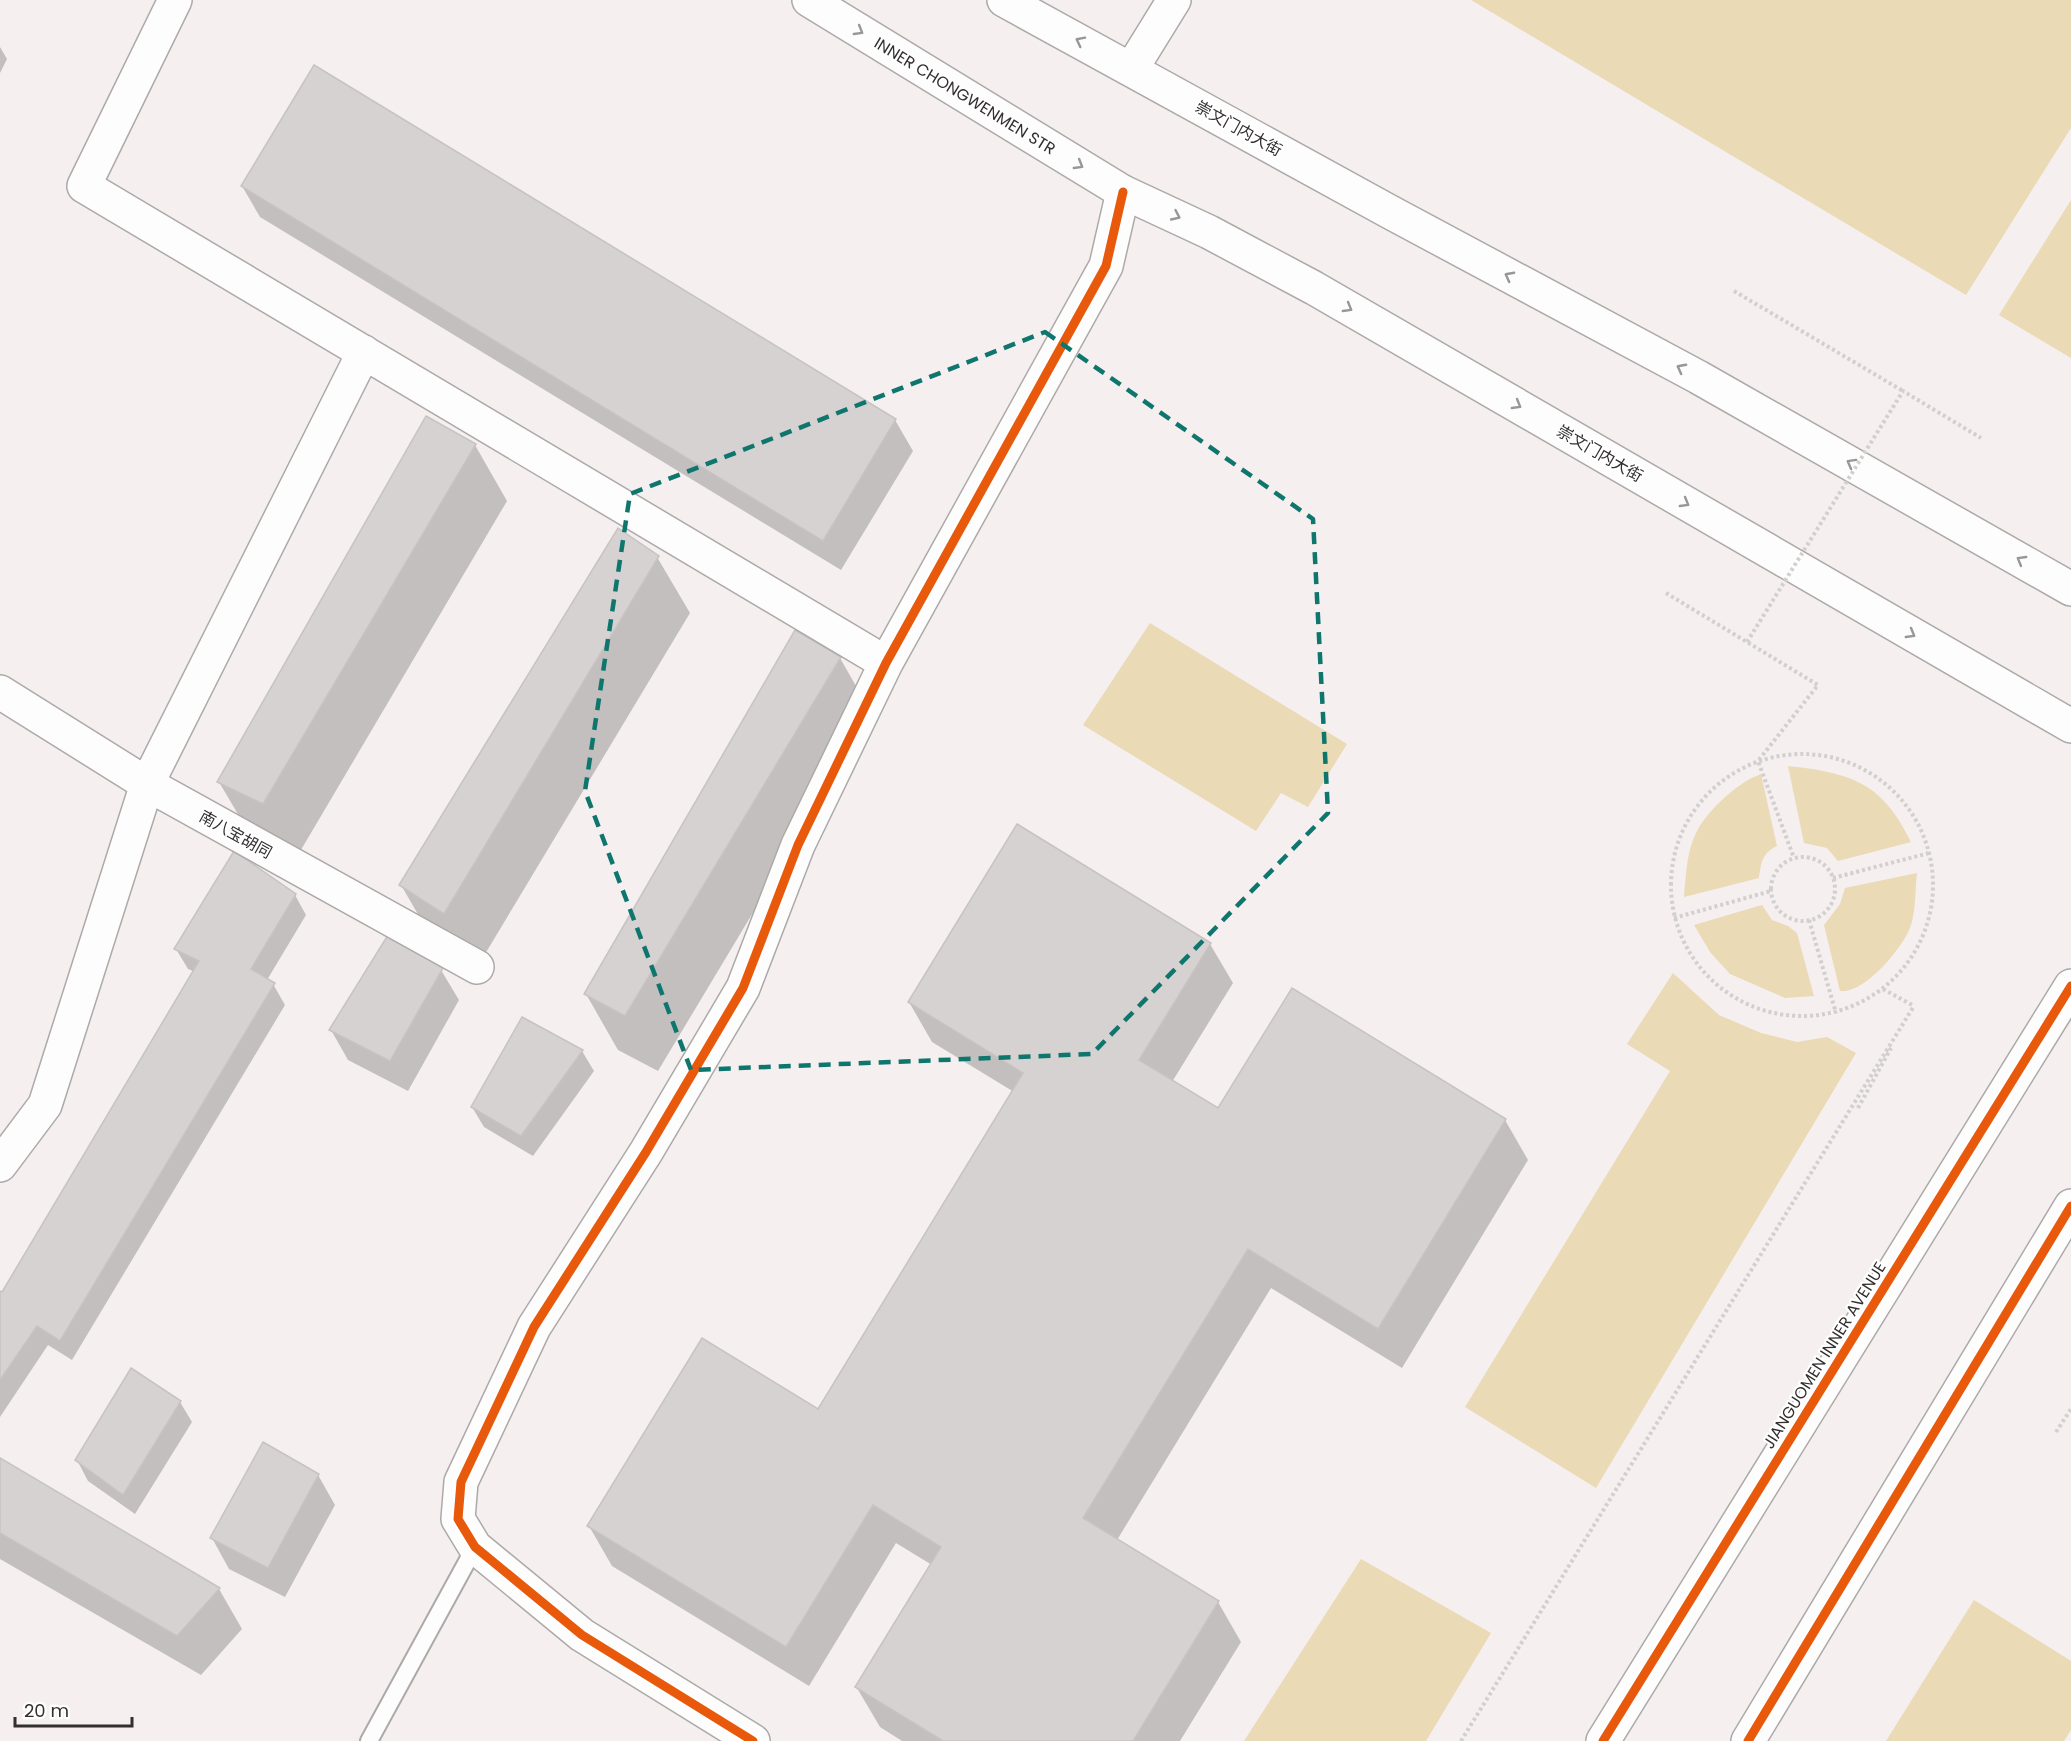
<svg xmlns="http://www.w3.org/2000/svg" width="2071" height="1741" viewBox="0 0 2071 1741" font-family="Poppins,'Noto Sans SC',sans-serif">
  <rect width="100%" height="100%" fill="#f5efef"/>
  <path fill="#eadab5" d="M1471,0H2071V128L1966,295Z
    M2071,200V358L1999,315Z
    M1150,623L1347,744L1308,807L1281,793L1256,831L1083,725Z
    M1788,766C1851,773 1882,782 1911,842L1838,861L1827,848L1804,843Z
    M1761,774L1777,846C1762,853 1761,863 1759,878L1684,897C1688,852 1688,832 1722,800C1734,789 1745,780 1761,774Z
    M1917,873C1915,889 1916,913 1910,928C1901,950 1864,994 1840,991L1824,925L1840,904L1845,888Z
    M1762,905L1772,920L1788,926L1797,933L1814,996L1785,998L1730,974L1710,952L1694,925Z
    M1673,973L1719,1015L1761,1033L1797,1042L1827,1037L1856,1053L1596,1488L1465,1407L1670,1071L1627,1044Z
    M1361,1559L1491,1633L1426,1741H1244Z
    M1974,1600L2071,1661V1730L2064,1741H1886Z"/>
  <path fill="#0003" d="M0,47L7,59L0,73Z
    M314,67L895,420L913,451L841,570L260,217L242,186Z
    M475,445L507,501L295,860L252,838L219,782Z
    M657,557L690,613L476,969L434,942L401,885Z
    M840,658L872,714L658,1071L618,1050L586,994Z
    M295,895L306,915L267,980L273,984L285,1005L72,1360L48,1345L0,1417V1293L3,1294L195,972L188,969L176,949Z
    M1210,944L1233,983L1172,1082L1219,1110L1505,1120L1528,1160L1402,1368L1271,1288L1117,1540L1218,1602L1241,1642L1180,1741H902L880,1727L857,1688L932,1565L896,1543L809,1686L612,1566L589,1526L818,1411L1014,1092L932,1042L909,1002Z
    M441,970L459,1000L408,1091L348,1060L331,1030Z
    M582,1051L594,1071L533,1156L484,1127L472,1107Z
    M180,1402L192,1422L135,1514L88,1481L77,1460Z
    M0,1460L219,1589L242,1629L201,1675L0,1559Z
    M318,1475L335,1505L285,1597L229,1569L212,1538Z"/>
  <path fill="#d6d2d1" stroke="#c7c3c2" stroke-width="1.5" d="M314,65L896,419L823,541L241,186Z
    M426,416L476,444L263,804L217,782Z
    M618,528L659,556L444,914L399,885Z
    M795,630L841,657L625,1016L584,994Z
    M1017,824L1211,943L1139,1060L1218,1108L1292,988L1506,1119L1378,1329L1248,1249L1083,1518L1219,1601L1133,1741H943L855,1687L941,1547L873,1505L786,1647L587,1526L702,1338L818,1409L1023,1073L908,1002Z
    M234,851L296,894L251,969L275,983L60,1341L37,1326L0,1380V1291L2,1292L199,961L174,949Z
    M388,935L443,968L390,1061L329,1030Z
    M522,1017L583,1050L521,1136L471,1107Z
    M131,1368L181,1401L123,1495L75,1460Z
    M263,1442L319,1474L268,1568L210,1538Z
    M0,1458L220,1588L177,1636L0,1533Z"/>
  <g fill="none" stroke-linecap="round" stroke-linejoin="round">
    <g stroke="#aea9a9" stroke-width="20">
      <path id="lane" d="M369,1741L475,1547"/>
    </g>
    <g stroke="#aea9a9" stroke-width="36">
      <path id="street" d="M175,0L84,186L886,663
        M1132,68L1174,0
        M0,692L147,784L477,967
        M0,1165L45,1105L147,784L364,352
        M753,1741L582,1635L475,1547L458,1519L461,1482L534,1327L646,1152L743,988L798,845L886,663L1106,266L1123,192"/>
    </g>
    <g stroke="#aea9a9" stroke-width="36">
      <g id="primary">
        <path id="s1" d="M809,0L1123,192L1209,232L1314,288L2071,726"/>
        <path d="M1004,0L1390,212L1698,377L2071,589"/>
      </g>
    </g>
    <g stroke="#aea9a9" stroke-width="36">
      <path id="highway" d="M1603,1741L2071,986
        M1748,1741L2071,1206"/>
    </g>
    <path stroke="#d2cfcf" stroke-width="4" stroke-dasharray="3 3" stroke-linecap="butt" d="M1734,291L1903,391
      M1666,593L1818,685L1758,761L1794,858
      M1671 885a131 131 0 1 1 262 0a131 131 0 1 1-262 0Z
      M1771 889a32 32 0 1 1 64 0a32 32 0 1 1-64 0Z
      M1833,878L1929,853
      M1674,918L1771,891
      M1809,920L1836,1013
      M1883,989L1914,1006
      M1858,1108L1891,1048
      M2056,1432L2071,1409
      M1461,1741L1914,1006"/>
    <use href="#lane" stroke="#fefdfd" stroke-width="16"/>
    <use href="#street" stroke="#fefdfd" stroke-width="33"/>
    <use href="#primary" stroke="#fefdfd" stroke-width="33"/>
    <use href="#highway" stroke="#fefdfd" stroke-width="33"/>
    <path stroke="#d2cfcf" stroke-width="4" stroke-dasharray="3 3" stroke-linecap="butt" d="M1747,642L1903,391L1981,438"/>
    <g stroke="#fff" stroke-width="13">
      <path id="cycleway" d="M753,1741L582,1635L475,1547L458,1519L461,1482L534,1327L646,1152L743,988L798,845L886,663L1106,266L1123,192
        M1603,1741L2071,986
        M1748,1741L2071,1206"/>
    </g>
    <use href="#cycleway" stroke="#e8590c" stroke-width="9"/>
  </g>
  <defs><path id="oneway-chevron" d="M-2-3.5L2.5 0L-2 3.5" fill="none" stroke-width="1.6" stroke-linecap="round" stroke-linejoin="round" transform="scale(1.5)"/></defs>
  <g stroke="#989696">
    <use href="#oneway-chevron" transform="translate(859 31) rotate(31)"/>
    <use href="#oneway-chevron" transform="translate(1080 41) rotate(-153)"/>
    <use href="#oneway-chevron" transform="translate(1079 165) rotate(31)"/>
    <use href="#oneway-chevron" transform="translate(1176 216) rotate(25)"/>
    <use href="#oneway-chevron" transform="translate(1509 276) rotate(-152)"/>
    <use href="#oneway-chevron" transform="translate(1348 308) rotate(30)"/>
    <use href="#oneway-chevron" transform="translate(1681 368) rotate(-152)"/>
    <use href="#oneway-chevron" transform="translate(1517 405) rotate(30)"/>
    <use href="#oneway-chevron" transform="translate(1851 463) rotate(-151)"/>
    <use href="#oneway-chevron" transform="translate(1685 503) rotate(30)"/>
    <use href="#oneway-chevron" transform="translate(2021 560) rotate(-150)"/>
    <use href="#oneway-chevron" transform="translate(1911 634) rotate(30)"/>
  </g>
  <path fill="none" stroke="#0f766e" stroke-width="4.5" stroke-dasharray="12 8" stroke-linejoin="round" d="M1045,332L1313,519L1328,813L1092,1054L691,1070L585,791L630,494Z"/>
  <g text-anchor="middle" stroke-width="4.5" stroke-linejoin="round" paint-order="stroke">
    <g font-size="16" fill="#332f2f" stroke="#fff">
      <text dy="6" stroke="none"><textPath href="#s1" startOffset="183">INNER CHONGWENMEN STR</textPath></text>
      <text transform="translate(1239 128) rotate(29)" y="6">崇文门内大街</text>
      <text transform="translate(1600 453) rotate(30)" y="6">崇文门内大街</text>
      <text transform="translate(236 834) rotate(29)" y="6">南八宝胡同</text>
      <text transform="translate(1824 1355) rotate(-58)" y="6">JIANGUOMEN INNER AVENUE</text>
    </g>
  </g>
  <path d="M15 1717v9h117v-9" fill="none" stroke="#332f2f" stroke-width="3"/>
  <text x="24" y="1717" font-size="18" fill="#332f2f" stroke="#ffffff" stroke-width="4.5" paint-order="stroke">20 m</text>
</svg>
